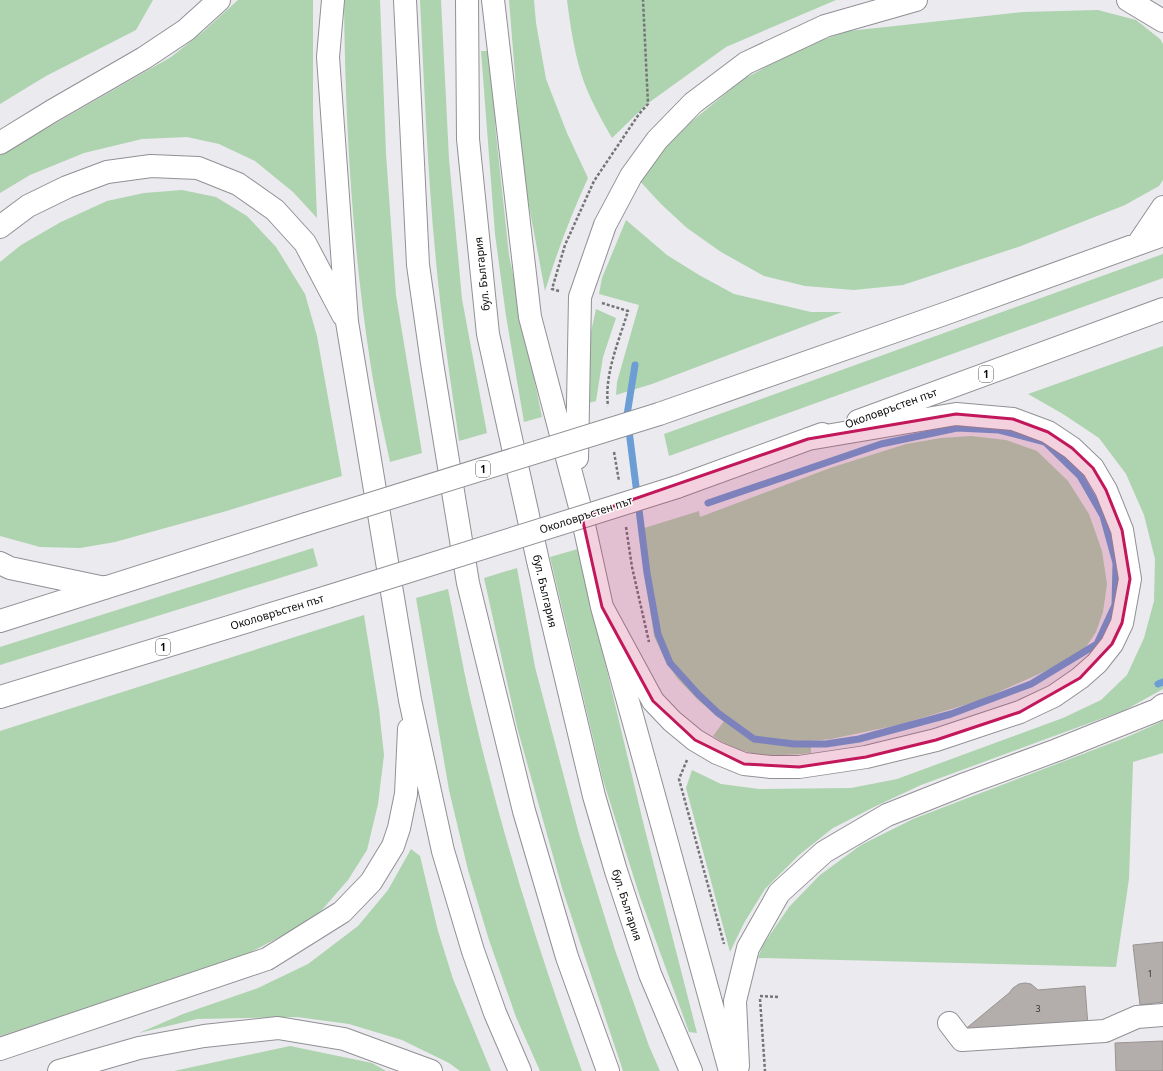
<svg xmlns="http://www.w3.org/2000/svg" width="1163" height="1071" viewBox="0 0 1163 1071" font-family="'Noto Sans',sans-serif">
  <rect width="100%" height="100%" fill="#ebeaef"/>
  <path fill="#aed3af" d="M0,0H153L136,30L46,76L0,104Z
    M238,0H313V115L317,218L293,192L255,161L219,144L187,137L142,139L84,153L30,175L0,193V155L171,57L204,31Z
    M344,0H380L386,154L396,295L422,453L390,462C383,428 375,395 370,361C352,242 345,121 344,0Z
    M420,0H441L449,159L462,299L487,433L459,441C453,397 446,353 441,309C429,206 425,103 420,0Z
    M509,0H534L536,23L546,79L567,133L588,178C571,215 557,252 545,291L523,174Z
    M567,0H836L726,47L647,104L612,138C601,119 587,94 581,73C574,50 570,24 567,0Z
    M1098,10L1136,20L1160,39L1163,44V180L1159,186L1125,205L1021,246L903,285L854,290L805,286L764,276L721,252L687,228L661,204L637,178L657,155L691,122L742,80L804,46L849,31L1023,12Z
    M481,51H490L496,134L509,255L542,417L524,422L506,316L495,234Z
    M182,190L216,197L247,216L276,247L305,294L317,336L342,476L223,512L115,542L80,548L40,547L0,536V262L21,245L61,222L107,201L144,193Z
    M626,220L667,255L699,275L734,294L811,312H842L652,384L616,395L617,382L639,305L599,294L602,278Z
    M1163,254V278L669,456L664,434Z
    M596,309L616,318L603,357L596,401L585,404L589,341Z
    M1163,346V689L1125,710L921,785L876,806L833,828L799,855L765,889L744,923L730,952L686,788L692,770L721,784L759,789L851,788L897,779L1063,718L1101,700L1127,675L1144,638L1154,601L1155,559L1144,515L1126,474L1099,438L1063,414L1028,394Z
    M971,436L1006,440L1037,451L1068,481L1089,514L1102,551L1107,584L1103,612L1096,632L1086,647L1070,660L981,700L898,725L831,739L811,741V753C774,757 745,758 713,736L724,721L698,700L677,678L664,658L654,636L638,530L699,511L700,517L830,468L906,444L941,438Z
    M313,548L318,566L0,665V647Z
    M578,549L645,830L697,1033L689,1032L640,897L603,780L550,557Z
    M517,568L535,667L579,834L615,950L649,1046L660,1071H623L562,888L517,727L484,578Z
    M448,589C457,632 464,676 475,719C503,838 540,956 582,1071H540L516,1017L489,940L468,870L449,790L416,598Z
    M364,615L379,709L384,755L378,804L367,850L348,880L321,911L289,932L251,952L205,970L0,1036V731Z
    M1163,721V753L1133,762L1129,879L1116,967L758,958L763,945L789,907L820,875L861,845L913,819L1127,737Z
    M411,849L420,856L438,931L453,979L491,1071H460L449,1063L402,1040L349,1024L297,1017L197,1019L139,1033L183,1014L258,988L308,964L358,926L388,890Z
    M290,1046L372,1063L386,1071H174Z"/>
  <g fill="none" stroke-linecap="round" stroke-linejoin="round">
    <path stroke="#6c9dd5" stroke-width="7" d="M635,365L627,415L647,573L658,634L670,663L698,694L718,713L754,739L794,744H826L859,739L951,714L1031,684L1097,644L1115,605L1116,563L1103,516L1080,476L1045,442L999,430L957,428L881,444L708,503
      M1158,684L1163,682"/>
  </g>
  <path fill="#b3adac" stroke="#999392" d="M1163,942V1002L1140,1005L1133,945Z
    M1025,983L1031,984L1038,990L1085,986L1088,1026L963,1031L1009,993L1013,988L1019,984Z
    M1163,1041V1071H1116L1115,1043Z"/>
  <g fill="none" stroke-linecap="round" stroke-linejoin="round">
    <g stroke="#919095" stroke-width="24">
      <path id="minor" d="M949,1023L962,1040L1105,1031L1137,1017L1163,1015"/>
    </g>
    <g stroke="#919095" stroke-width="24">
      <path id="major" d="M405,0L418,265L432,363L468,583L524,811L567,957L608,1071
        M467,0L468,139L488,334L538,561L594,796L616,871L650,974L691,1071"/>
    </g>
    <g stroke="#919095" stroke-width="24">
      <path id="highway" d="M333,0L328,57L347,322L410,700L443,851L473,951L495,1013L520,1071
        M493,0L530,317L580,507L602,607L730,1071
        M1128,0L1163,21
        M0,143L52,111L144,58L186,30L219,0
        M0,227L28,206L67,187L107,172L151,166L198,168L238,184L275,210L305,243L343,315
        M1138,244L1163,207
        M659,414L947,313L1163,235
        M858,421L1163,309
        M577,458L580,297L605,225L631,176L657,140L693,103L746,63L825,26L916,0
        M677,487L822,434
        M0,563L10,568L105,588
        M602,607L653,701L672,721L695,740L717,753L744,764L771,767H799L866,757L936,740L1020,712L1054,696L1080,678L1097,663L1112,644L1122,623L1130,579L1122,530L1106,490L1093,468L1072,448L1048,432L1013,419L956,414L808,439
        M0,621L306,524
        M0,697L327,597
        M0,1049L267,959L342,912L371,882L393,846L399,828L406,794L409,729
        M738,1066L735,1001L748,948L779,893L824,852L887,815L965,784L1057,750L1157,710L1163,705
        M59,1071L139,1048L204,1036L278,1028L344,1039L431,1071"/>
    </g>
    <path stroke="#757578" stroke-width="2.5" stroke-dasharray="3 2" stroke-linecap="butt" d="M559,291L552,289L565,245L594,181L639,114L648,104L643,0
      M602,303L628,311C619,341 604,374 608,406
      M614,452L619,481
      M626,527L632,567L649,642
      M687,760L679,779L724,944
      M760,996L780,997
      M760,999L765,1071"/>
    <use href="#minor" stroke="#fff" stroke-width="22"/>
    <use href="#major" stroke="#fff" stroke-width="22"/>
    <use href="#highway" stroke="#fff" stroke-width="22"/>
    <g stroke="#919095" stroke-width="24" stroke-linecap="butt">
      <path id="highway-bridge" d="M306,524L659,414
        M327,597L677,487"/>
    </g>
    <use href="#highway-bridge" stroke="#fff" stroke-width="22"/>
  </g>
  <path fill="#c2185b" fill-opacity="0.2" stroke="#c2185b" stroke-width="3" stroke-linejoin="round" d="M956,414L1013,419L1048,432L1072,448L1093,468L1106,490L1122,530L1130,579L1122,623L1112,644L1080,678L1020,712L936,740L866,757L799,767L744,764L695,740L653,701L602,607L582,517L808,439Z"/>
  <g text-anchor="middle" stroke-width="3" stroke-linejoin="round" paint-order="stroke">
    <g font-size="9" fill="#363435">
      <text x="1150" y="977">1</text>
      <text x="1038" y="1012">3</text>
    </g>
    <g fill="#fff" stroke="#555556" stroke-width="1">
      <rect x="979" y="366" width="14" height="16" rx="3"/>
      <rect x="476" y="461" width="14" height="16" rx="3"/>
      <rect x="156" y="639" width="14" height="16" rx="3"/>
    </g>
    <g font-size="10" font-weight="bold" fill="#0c0c0d">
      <text x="986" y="378">1</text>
      <text x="483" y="473">1</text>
      <text x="163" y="651">1</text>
    </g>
    <g font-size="11" fill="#0c0c0d" stroke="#fff">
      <text transform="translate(482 274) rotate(-96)" y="4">бул. България</text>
      <text transform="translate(891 408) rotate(-20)" y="4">Околовръстен път</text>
      <text transform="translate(586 515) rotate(-18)" y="4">Околовръстен път</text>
      <text transform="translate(545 591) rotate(77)" y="4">бул. България</text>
      <text transform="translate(277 612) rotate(-17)" y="4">Околовръстен път</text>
      <text transform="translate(627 905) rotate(72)" y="4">бул. България</text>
    </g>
  </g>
</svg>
